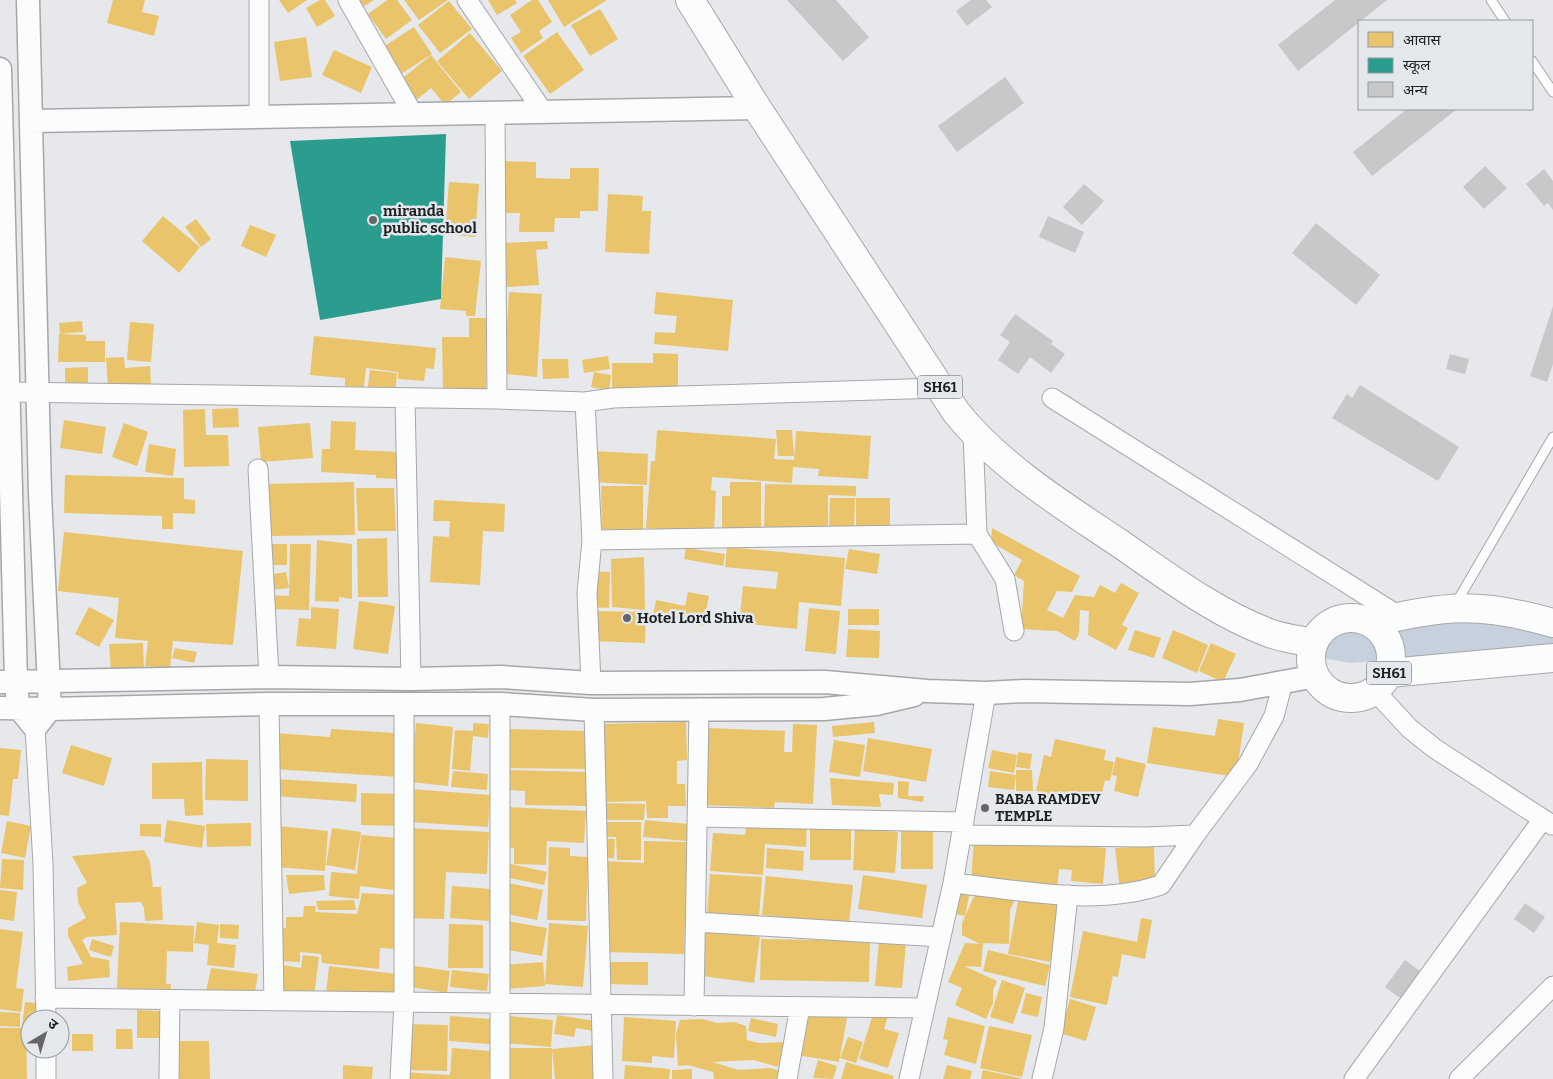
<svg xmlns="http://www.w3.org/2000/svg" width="1553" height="1079" viewBox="0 0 1553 1079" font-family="Bitter,'Noto Sans Devanagari',serif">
  <rect width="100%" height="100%" fill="#e6e8eb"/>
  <path fill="#c7d1de" d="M1501,615L1553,623V645L1350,663L1328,659L1312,646L1336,631L1368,630Z"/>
  <path fill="#e9c46a" d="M113,0H145L142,12L159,16L154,36L107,23Z
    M279,0H307L288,13Z
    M320,0H325L335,16L317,27L306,8Z
    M357,0H374L361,8Z
    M387,0H397L412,20L386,39L368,14Z
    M404,0H448L419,20Z
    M488,0H515L517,3L497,15Z
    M532,0H538L552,22L539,31L543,38L521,53L511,38L521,32L510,15Z
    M548,0H607L564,27Z
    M449,1L472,29L440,53L418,25Z
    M600,9L618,39L590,56L571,25Z
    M414,27L432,54L401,74L383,47Z
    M557,32L584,70L550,94L523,56Z
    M470,33L502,71L469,99L437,61Z
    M306,37L312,77L280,81L274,42Z
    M334,50L372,67L361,93L322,75Z
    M431,55L461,92L445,105L431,88L415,101L398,82Z
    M503,161L536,162V178L570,179V168H599L598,211H580V218H555L554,232H519L520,213H502Z
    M449,182L479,184L475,237L445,234Z
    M608,194L643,196L642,211H651L649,254L605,252Z
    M163,216L200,247L179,273L142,241Z
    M196,219L211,239L201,247L185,227Z
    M250,225L276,235L266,257L241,246Z
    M547,241L548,249L536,250L539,285L506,287L503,243Z
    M445,257L481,261L475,316H466V311L440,309Z
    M509,292L542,294L537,377L504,374Z
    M656,292L733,300L728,351L654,344L655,332L675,333L677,316L654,314Z
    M469,318H486V395H443L442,337H469Z
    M82,321L83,332L60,334L59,323Z
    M130,322L154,324L151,362L127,360Z
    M59,334L86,335V341H105V362H58Z
    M314,336L436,348L434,369L426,368L424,381L398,379V372L366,368L364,387L345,386V378L310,375Z
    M653,353L678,354V395H612V363H653Z
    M608,356L610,369L584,373L582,360Z
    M124,357L125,368L150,366L151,385L108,388L106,358Z
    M542,359H568L569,378L543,379Z
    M88,367V390H65V368Z
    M370,370L397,373L395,396L367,393Z
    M594,372L611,375L609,390L591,387Z
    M238,408L239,427L213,428L212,409Z
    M205,409L206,435H228L229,466L184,467L183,410Z
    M64,420L106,427L102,454L60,448Z
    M331,421L356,422L355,450L398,452L397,479L376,478V475L321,472L322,449H330Z
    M124,423L148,432L137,466L112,457Z
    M310,423L313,458L261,462L258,427Z
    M657,430L776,439L774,459L794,460L796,431L871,436L868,479L818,476L819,469L793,467L792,483L712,477L711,490L716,491L714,533L646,528L651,461H655Z
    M776,430H792L794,456H778Z
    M149,444L176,449L173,476L145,472Z
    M594,451L648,454L647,485L592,482Z
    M65,475L184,478V499L195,500V514L173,513V529H162V516L64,513Z
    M354,482L355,535L266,536L265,484Z
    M730,482H761V531L722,532V496H730Z
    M765,484L856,486V496L828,495V533L764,531Z
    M601,486H643V529H602Z
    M356,488H394L396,531H358Z
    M830,498H855L854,530L829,529Z
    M856,498H890V531H856Z
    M434,500L505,504L504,532L483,531L480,585L430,582L433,536L449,537L450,521H433Z
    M992,528L1080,576L1072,592L1057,591L1047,610L1063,618L1075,595L1094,597L1100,585L1115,593L1121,583L1139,593L1122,625L1128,628L1116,650L1088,635L1089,611L1080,610L1079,634L1075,641L1057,631L1021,629L1024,581L1014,575L1022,560L991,542Z
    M64,532L243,551L233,645L173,641L170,668L145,666L148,641L115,638L119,598L58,591Z
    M387,538L388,597H358L357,539Z
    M317,540L352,544V599L339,597V602L315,601Z
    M268,544H287V565H268Z
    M290,544H311L309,610L267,609V595L289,596Z
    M727,547L845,558L841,606L799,602L797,629L739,623L743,586L776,589L778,572L725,567Z
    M686,548L725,554L723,566L684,559Z
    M849,549L880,554L877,574L845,569Z
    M644,557L645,610L612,607L611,559Z
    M591,571L610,572L609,608L589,607Z
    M286,572L289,588L270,590L267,575Z
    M688,592L709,596L703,626L653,616L656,600L685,606Z
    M359,601L395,606L388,654L353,649Z
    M89,607L114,620L99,647L75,634Z
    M311,607L339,609L336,649L296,646L299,618L311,619Z
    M809,608L840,611L836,654L805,651Z
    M848,609H879V625H848Z
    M594,611L646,612L645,643L593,641Z
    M848,629L880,631L879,658L846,657Z
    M1135,630L1161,638L1154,658L1128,650Z
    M1173,630L1208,645L1197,673L1162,658Z
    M143,643L144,669L111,671L109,644Z
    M1211,643L1236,654L1223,682L1199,671Z
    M175,648L197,652L194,663L172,658Z
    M1218,719L1244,723L1236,777L1147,763L1153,727L1215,736Z
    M686,722L687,760L677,761V784H685L686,806H668V818H647L646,801L606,802L604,724Z
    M874,722L875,733L833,737L832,726Z
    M416,723L453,727L448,786L410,782Z
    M473,723L489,724L488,738L473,736L470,771L452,769L455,730L473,731Z
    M793,724L817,725L813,804L775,802L774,808L705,805L709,728L785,731L784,752H792Z
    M331,729L395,733V750H400L399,777L273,769L275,733L330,737Z
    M509,729L587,731V769L508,768Z
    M868,738L932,749L926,782L863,771Z
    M1055,739L1106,750L1104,760L1114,762L1110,781L1105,780L1099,805L1036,791L1044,755L1051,757Z
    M834,740L865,745L860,777L829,772Z
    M71,745L112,758L104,786L62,773Z
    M0,748L21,750L18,779H13L9,816L0,815Z
    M992,750L1017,755L1014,773L988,768Z
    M1018,752L1032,754L1030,769L1016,767Z
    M1116,757L1146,764L1138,797L1114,791L1117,776L1112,775Z
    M206,759L248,760V801L205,800Z
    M202,762L203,815L185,816L184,799H152V763Z
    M509,770L587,772V806L525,805V791L509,790Z
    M1016,770H1032L1033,791H1016Z
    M453,771L488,774L487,790L451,787Z
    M990,771L1016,775L1014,790L988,787Z
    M830,778L894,783L893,795L879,794L881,807L832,805Z
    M275,779L357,784L356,802L274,796Z
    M898,781L909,782L908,796H924L923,802L898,798Z
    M411,789L490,795L488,827L409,822Z
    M361,793L400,794L399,826L361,825Z
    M603,803L645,804L644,820H603Z
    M506,807L586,811L584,843L547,841L546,865L514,864V848L505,847Z
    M167,820L205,826L202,848L164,842Z
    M645,820L689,824L687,841L643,837Z
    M7,821L31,826L25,858L1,853Z
    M775,821L807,823L806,847L765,844L763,875L710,871L713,833L745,835L746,827L774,829Z
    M604,822H641V860H617L616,837H604Z
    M810,822L851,828V860H810Z
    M251,823V846L207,847L206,824Z
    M140,824H161V837L140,836Z
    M279,826L328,831L325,871L276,867Z
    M901,827H933V869H901Z
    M332,828L361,832L355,870L326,865Z
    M410,828L489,832L487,874L446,872L444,919L406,918Z
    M855,829L898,832L895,873L853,870Z
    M361,835L398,838L393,890L360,886L359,899L329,896L331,872L357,874Z
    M974,837L1106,848L1103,884L1071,881L1072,870L1059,869L1057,890L971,883Z
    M604,839H615L614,858H603Z
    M644,841L687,842L684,954L604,952L603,861L644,863Z
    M1154,846L1155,887L1120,890L1115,848Z
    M549,847L570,848V856L588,857L586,921L547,920Z
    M767,848L804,851L803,871L766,868Z
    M144,850L150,862L153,887H161L163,920L145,921L144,908L141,902L115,903L117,935L87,937L82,940L91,957L109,960L110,977L68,981L67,967L83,964L68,936V928L86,918L78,902L77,888L87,883L72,856Z
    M2,859L24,860L23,890L0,888Z
    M507,863L547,872L544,885L504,877Z
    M710,874L762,877L759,918L707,915Z
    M286,875H324L325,890L289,894Z
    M863,875L927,885L922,918L858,909Z
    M766,876L853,885L849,924L762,915Z
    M508,883L543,890L537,920L502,913Z
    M452,886L491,889L489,921L450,918Z
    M957,889L970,892L965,916L951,913Z
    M0,890L17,892L14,921L0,919Z
    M976,892L1016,897L1010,910L1009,944L983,943L981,967L964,966L997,981L993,990V1003L986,1019L955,1005L962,988L948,982L965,943L980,944L962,935V923Z
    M362,893L400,895L397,949L380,948L379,969L322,963L321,954L300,952V962L277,961L279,927L286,928V917H303L304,906H316L315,912L357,914Z
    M1019,896L1061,903L1050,962L1008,954Z
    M354,900L356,910H318L316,901Z
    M1141,918L1152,920L1145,959L1122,954L1118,977L1113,976L1107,1005L1070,997L1083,931L1137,942Z
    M507,921L547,928L542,956L502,949Z
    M120,922L194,926L193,952L167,951L166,984H171L170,997H140V990L117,988Z
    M197,922L219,925L217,943L236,945L234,968L207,965L209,945L194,943Z
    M549,923L588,926L583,987L545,984Z
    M220,924L239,925L238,939L220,938Z
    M449,924L483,925V968H448Z
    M0,929L23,932L16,988L24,989L21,1012L0,1009Z
    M706,930L760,937L754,983L702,976Z
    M92,939L114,946L111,957L89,950Z
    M761,939L870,941L869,982L760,980Z
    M879,941L906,943L902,988L875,986Z
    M988,950L1050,965L1045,986L983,971Z
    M303,955L319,957L314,997L280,998L282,965L301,968Z
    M543,962L545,986L505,989L503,965Z
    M606,962H648V985L606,984Z
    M408,965L450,971L447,993L405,986Z
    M329,966L397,974L400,994H326Z
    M211,968L258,974L254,998L205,996Z
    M452,970L489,974L487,991L450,987Z
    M1002,980L1025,988L1013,1024L990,1017Z
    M1026,993L1042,997L1038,1017L1021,1013Z
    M1070,999L1096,1007L1086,1041L1060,1033Z
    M25,1002L38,1003L37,1019H30V1027L22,1026Z
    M137,1010L160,1011V1038H137Z
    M805,1010L847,1018L839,1062L797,1055Z
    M874,1011L888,1016L884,1029L899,1033L888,1068L859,1059Z
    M0,1012L20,1013V1027L0,1026Z
    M557,1015L595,1021L594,1031L576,1028L574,1037L554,1034Z
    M450,1016L491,1019L490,1044L449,1041Z
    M508,1016L553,1020L551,1047L505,1043Z
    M624,1017L676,1021L674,1058L652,1056V1063L622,1061Z
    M948,1017L985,1026L976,1064L944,1055L948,1040L943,1039Z
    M751,1018L778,1024L776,1037L748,1031Z
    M702,1019L717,1023L734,1022L746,1026L747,1040L759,1043L785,1042L778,1067L753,1060L713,1062L738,1070L770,1068L781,1071L779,1079H714L713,1072L688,1065L678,1066L676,1034L680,1020Z
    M405,1024L448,1025L447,1071L405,1070Z
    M989,1026L1032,1035L1022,1077L980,1068Z
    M0,1028H26L27,1079H0Z
    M116,1029H132L133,1049H116Z
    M72,1034H93V1051H72Z
    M848,1037L863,1042L856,1063L840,1058Z
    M176,1041H209L210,1079H177Z
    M596,1045L598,1079H555L552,1049Z
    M452,1048L491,1051L489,1079H403V1072L450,1075Z
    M509,1048H552V1079H508Z
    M818,1060L837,1066L833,1079L813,1078Z
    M846,1062L894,1076L893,1079H841Z
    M343,1065L373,1067L372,1079H343Z
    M625,1065L670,1069L669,1079H624Z
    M947,1065L972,1071L970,1079H943Z
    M692,1069V1079H672V1070Z
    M983,1070L1020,1078V1079H981Z"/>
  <path fill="#2a9d8f" d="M446,134L441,299L320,320L290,141Z"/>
  <path fill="#c6c8c9" d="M787,0H836L869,37L843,61Z
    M971,0H986L992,7L967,26L956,11Z
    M1335,0H1387L1298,71L1278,45Z
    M1005,77L1024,103L957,152L938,126Z
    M1407,109H1457L1372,176L1353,152Z
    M1485,166L1507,188L1484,209L1463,187Z
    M1544,169L1553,181V210L1548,203L1544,206L1526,184Z
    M1084,184L1104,201L1082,225L1063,207Z
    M1048,216L1084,232L1075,253L1039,237Z
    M1316,223L1380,275L1356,305L1292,253Z
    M1553,306V364L1547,382L1530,376Z
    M1015,314L1053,341L1051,344L1065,354L1051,373L1030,357L1018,374L998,360L1010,342L1000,335Z
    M1450,354L1469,359L1465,374L1446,369Z
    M1360,385L1459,447L1438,481L1332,418L1347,394L1352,398Z
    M1525,903L1545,917L1534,933L1514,919Z
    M1405,960L1424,974L1404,1001L1385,987Z"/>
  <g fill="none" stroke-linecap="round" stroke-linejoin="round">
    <g stroke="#a6a7a9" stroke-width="11">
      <path id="service" d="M1491,0L1505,21
        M1532,61L1553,92
        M1455,605L1553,437"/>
    </g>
    <g stroke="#a6a7a9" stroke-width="21">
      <path id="minor" d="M348,0L413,114
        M467,0L544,113
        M495,113L497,399
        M259,118V0
        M7,392L497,399L585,402L613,398L941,388
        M1052,398L1399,616
        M405,399L411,679
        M585,402L592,540L587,593L591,683
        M973,433L977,534L1005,579L1014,631
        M258,469L269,677
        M592,540L977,534
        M1375,691L1409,728L1434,748L1552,825
        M269,704L274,1001
        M594,710L603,1079
        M35,728L43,864L46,1019
        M699,817L964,822
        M962,835L1144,837L1195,835
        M953,883C1021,890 1095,907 1161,885L1195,835L1248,764L1274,716L1283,682
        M696,922L940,937
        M45,998L925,1008
        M694,1006L699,708
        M46,1049V1079
        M169,1079L170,1000
        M400,1079L404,1002V705
        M500,1079V704
        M787,1079L800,1007
        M909,1079L953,883L986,693
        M1042,1079L1054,1028L1068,895
        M1354,1079L1543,819
        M1459,1079L1553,986"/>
    </g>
    <g stroke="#a6a7a9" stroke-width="25">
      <path id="tertiary" d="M0,69L16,681L18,707L35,728L50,709L40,493L28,0
        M32,121L757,108
        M0,682L269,677L411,679L501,677L591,683L825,682L927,691L986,693L1024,691L1190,694L1240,690L1316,676
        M0,708L50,709L269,704H500L594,710L824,709L876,704L914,695"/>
    </g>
    <g stroke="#a6a7a9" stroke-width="30">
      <path id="primary" d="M690,0L757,108L956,412C1000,467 1064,506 1122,545C1168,577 1216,613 1269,633C1283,638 1299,640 1314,643
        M1311 658a40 40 0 1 1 80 0a40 40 0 1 1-80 0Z
        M1371,623C1443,605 1480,602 1553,623
        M1389,673L1553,658"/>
    </g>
    <use href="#service" stroke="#fbfcfc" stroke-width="9"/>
    <use href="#minor" stroke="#fbfcfc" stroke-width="19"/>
    <use href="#tertiary" stroke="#fbfcfc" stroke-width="22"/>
    <use href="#primary" stroke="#fbfcfc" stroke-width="28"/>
  </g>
  <g fill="#646668" stroke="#e4e8ed" stroke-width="2">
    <circle cx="373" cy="220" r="5"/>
    <circle cx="627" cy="618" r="5"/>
    <circle cx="985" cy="808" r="5"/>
  </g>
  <g text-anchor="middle" stroke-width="5" stroke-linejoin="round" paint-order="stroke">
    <g fill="#e4e8ed" stroke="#595c5e" stroke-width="1">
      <rect x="917.5" y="375.5" width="45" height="23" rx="4"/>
      <rect x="1366.5" y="661.5" width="45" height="23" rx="4"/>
    </g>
    <g font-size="14" font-weight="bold" fill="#1e2021">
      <text x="940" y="392">SH61</text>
      <text x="1389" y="678">SH61</text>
    </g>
    <g font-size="15" font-weight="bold" fill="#1e2021" stroke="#e4e8ed" text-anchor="start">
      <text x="383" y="216">miranda<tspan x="383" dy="17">public school</tspan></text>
      <text x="637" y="623">Hotel Lord Shiva</text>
      <text x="995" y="804">BABA RAMDEV<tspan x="995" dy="17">TEMPLE</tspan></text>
    </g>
  </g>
  <rect x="1358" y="20" width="175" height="90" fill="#e4e8ed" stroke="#95989b"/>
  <rect x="1368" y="32" width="25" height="15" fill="#e9c46a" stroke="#95989b"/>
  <text x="1403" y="45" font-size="15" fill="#1e2021">आवास</text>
  <rect x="1368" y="58" width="25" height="15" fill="#2a9d8f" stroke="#95989b"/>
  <text x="1403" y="70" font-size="15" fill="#1e2021">स्कूल</text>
  <rect x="1368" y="82" width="25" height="15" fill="#c6c8c9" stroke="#95989b"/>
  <text x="1403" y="95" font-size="15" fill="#1e2021">अन्य</text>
  <g transform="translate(45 1034) rotate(38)"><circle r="24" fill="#e4e8ed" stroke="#95989b"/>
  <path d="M0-4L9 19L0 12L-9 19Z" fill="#646668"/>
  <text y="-8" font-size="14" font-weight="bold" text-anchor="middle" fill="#1e2021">उ</text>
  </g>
</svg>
